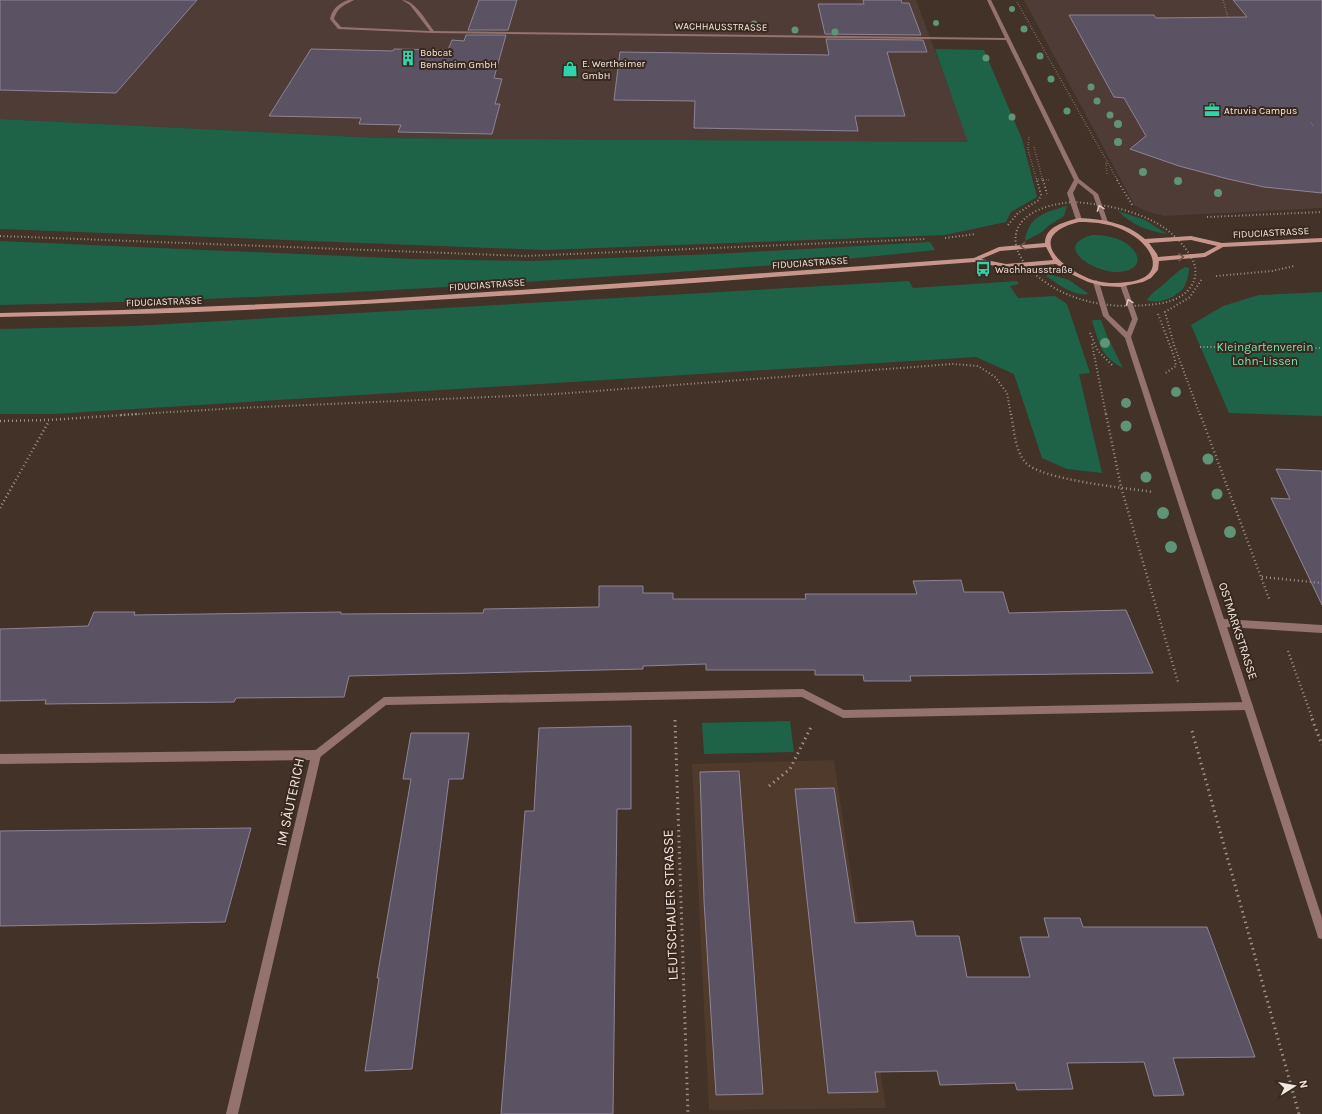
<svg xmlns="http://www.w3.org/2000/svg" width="1322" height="1114" viewBox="0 0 1322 1114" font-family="Karla,sans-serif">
  <rect width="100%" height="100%" fill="#433228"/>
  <path fill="#503c36" d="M0,0H916L969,142L378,138L0,119Z
    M1024,0H1322V208L1164,216L1146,211L1135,206Z"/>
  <path fill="#503a2c" d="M834,760L886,1108L709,1110L692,764Z"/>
  <path fill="#1e6348" d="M935,49L984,50L1022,139L1037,197L1011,212L1006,222L945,235L545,250L0,229V119L378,138L968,142Z
    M1067,206L1064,216L1048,226L1042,232L1025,241C1028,216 1046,212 1067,206Z
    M1118,211L1145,220L1167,234C1148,231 1132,225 1118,211Z
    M1092,235C1102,235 1112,236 1122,241C1140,250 1146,269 1120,272C1095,274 1051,246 1092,235Z
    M0,241L413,259L531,261L715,254L930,242L935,250C809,264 682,272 555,280C370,292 185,302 0,305Z
    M1185,267L1189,268C1189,274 1187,281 1184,287C1177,297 1159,305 1147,300C1154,290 1156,291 1164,284C1171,278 1176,272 1185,267Z
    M1048,274L1069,280L1089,294C1074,297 1058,284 1046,276Z
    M909,281L913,288L1017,281L1019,284L1010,286L1018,298L1055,296L1067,304L1090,373L1079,374L1102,473L1067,469L1042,458L1014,374L976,357L53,414H0V329L134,326Z
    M1322,292V416L1229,413L1191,325L1223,306L1259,295Z
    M1094,320H1101L1107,336L1123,368C1100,356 1100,345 1092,321Z
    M790,721L794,752L704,754L702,723Z"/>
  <path fill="#5b5264" stroke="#8d8497" d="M0,0H197L116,93L0,90Z
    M479,0H517L508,30H468Z
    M863,0H901L902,3H909L921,35L825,34L818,4H864Z
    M1233,0H1322V193L1264,187L1228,179L1179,166L1130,149L1146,136L1124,98L1114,97L1069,15H1154L1156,18L1247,17Z
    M466,35H506L494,78L502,79L495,104H500L492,134L398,132L401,125L359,124L361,118L269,116L311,49L393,51L394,49L448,50L452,40L464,41Z
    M826,39L923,40L927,52H887L905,116H855L858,131L694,128L695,101L614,100L620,52L829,55Z
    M1276,469L1322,471V605L1271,498L1290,499Z
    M961,580L964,592H1003L1009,613L1126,610L1153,673L910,676L911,681H864L863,675H815V670H706V664L643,666V669L349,676L344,697L236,698L234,702L45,704L46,700L0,701V629L88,626L94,612H135L134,615L341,612V614L483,613L484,609L599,607V586H643V593H673V599H806L805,594H917L913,581Z
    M631,726V809H617L613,1114H501L525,811H534L539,728Z
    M411,733H469L463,779H449L412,1069L365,1071L379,978H377L411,779H403Z
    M739,771L763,1094L716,1095L704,901L700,772Z
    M834,788L855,923L913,921L916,936H959L967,977H1030L1020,937H1049L1044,918H1080L1083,927H1207L1255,1057L1173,1058L1184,1095L1154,1096L1144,1062L1067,1063L1073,1089L1017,1090L1015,1083L940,1085L937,1071L875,1072L878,1092L828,1093L795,789Z
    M251,828L225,922L0,926V831Z"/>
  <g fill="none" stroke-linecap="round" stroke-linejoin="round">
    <path stroke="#9f9189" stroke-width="1.5" stroke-dasharray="0.5 2" stroke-linecap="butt" d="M1223,0L1228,17
      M1017,2L1118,181
      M1311,123L1314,127
      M1029,137L1028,150L1037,181
      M1034,147L1043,181
      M1106,163L1107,174
      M1036,179L1051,180"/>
    <path stroke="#9f9189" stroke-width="2" stroke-dasharray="1 2.5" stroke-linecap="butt" d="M1043,180L1047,194
      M1117,180L1133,206
      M1073,202C1117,205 1168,216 1191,257C1197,266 1197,279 1190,288C1180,301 1162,304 1146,305C1116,308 1085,304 1058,290C999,258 999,208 1073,202Z
      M1207,217L1322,212
      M1008,225L1018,213L1039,200L1041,195L1037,180
      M0,236L525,256L925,239
      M945,238L976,234
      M1216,276L1272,271L1294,266
      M1158,314L1174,356L1176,366L1164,374
      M1090,333L1098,351L1112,365
      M1092,344L1106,415
      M1200,347L1322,348
      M121,415L239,408L556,394L953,364L978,366L995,377L1007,393L1011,415
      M1200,415L1174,345L1165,312L1190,297L1202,279"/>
    <path stroke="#9f9189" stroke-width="2.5" stroke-dasharray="1 3" stroke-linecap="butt" d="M1011,414C1014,429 1015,450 1025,462C1040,480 1127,488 1153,492
      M1106,414L1121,487L1178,682
      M1200,414L1270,601
      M0,421L49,420L137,414
      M0,508L49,421
      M1262,577L1322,583
      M1288,651L1313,720"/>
    <path stroke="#9f9189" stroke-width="3" stroke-dasharray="1.5 4" stroke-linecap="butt" d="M1312,719L1322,745
      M675,720L688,1114
      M1192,731L1299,1114
      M769,786L790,769L812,725"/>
    <path fill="#94736e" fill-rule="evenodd" d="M803,689L844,710L1248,702L1251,703L1253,706L1251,709L1248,710L843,718L802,697L386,705L319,758L316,760L313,758L311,755L313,752L384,697Z"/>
    <path fill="#94736e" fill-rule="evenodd" d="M348,0H354C345,5 337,7 334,19L341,27L430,31L410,5L402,0C415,0 426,21 434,31L1005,38L987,0H991L1079,179L1098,194L1108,222L1103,223L1093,195L1078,183L1073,193L1082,220L1079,222L1076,220L1067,193L1074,180L1006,40L433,33L338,29L330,19C332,9 338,4 348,0Z
      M1096,280L1099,282L1109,315L1127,332L1132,319L1120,285L1123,283L1126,285L1138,319L1131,337L1224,619L1322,625V633L1227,627L1322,918V939L1318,938L1317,934L1125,338L1103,316L1093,282Z
      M316,750L319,752L321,755L238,1114H226L310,760L0,764V754Z"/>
    <path fill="#c8958d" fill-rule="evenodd" d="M1079,218C1103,219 1127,223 1145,239L1191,236L1222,243L1322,238V242L1223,247L1205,257L1159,261L1158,270L1151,278L1143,282L1120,287L1103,286L1088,282L1071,274L1056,264L1006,268L975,262C732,280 489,299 245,310C164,314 82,315 0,317V313L122,310L366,300L610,284L974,258L999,247L1045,243C1045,226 1065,222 1079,218ZM1079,222C1096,222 1114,224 1129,233C1156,248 1166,278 1127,282C1116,284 1106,283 1096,281C1063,271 1022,236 1079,222ZM1191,240L1217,246L1204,253L1158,257L1157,254L1149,243ZM1046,247L1053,260L1006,264L981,259L1000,251Z"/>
  </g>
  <g fill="#609476">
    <circle cx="1012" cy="9" r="3"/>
    <circle cx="936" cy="23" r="3"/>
    <circle cx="754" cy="24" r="3.5"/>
    <circle cx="1024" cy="29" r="3.5"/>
    <circle cx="795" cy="30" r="3.5"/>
    <circle cx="835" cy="32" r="3.5"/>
    <circle cx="1040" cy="56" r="3.5"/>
    <circle cx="986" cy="58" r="3.5"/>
    <circle cx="1051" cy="79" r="3.5"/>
    <circle cx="1091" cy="87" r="3.5"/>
    <circle cx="1097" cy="101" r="3.5"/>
    <circle cx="1067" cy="111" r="3.5"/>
    <circle cx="1110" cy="115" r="3.5"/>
    <circle cx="1012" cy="117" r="3.5"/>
    <circle cx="1118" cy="124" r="4"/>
    <circle cx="1118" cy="142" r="4"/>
    <circle cx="1143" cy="172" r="4"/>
    <circle cx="1178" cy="181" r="4"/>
    <circle cx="1218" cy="193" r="4"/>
    <circle cx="1105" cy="343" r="5"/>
    <circle cx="1176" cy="392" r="5"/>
    <circle cx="1126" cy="403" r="5"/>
    <circle cx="1126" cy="426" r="5.5"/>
    <circle cx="1208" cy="459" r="5.5"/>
    <circle cx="1146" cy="477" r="5.5"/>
    <circle cx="1217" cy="494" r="5.5"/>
    <circle cx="1163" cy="513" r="6"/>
    <circle cx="1230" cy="532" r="6"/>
    <circle cx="1171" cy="547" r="6"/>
  </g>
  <defs><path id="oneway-chevron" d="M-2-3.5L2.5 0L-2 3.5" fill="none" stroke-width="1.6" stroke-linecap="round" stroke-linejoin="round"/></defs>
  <g stroke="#dbcac4">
    <use href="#oneway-chevron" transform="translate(1100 208) rotate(-110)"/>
    <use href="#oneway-chevron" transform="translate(1129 302) rotate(-111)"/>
  </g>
  <g stroke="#72544a">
    <use href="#oneway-chevron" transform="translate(1023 246) rotate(176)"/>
    <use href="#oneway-chevron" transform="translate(1181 257) rotate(-4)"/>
  </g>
  <defs>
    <g id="building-bare" transform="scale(1.2)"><path d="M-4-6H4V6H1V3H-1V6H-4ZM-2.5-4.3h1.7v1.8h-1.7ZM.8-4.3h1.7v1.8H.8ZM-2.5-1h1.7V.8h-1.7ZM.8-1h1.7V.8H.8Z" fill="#2cd5ab" stroke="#38281e" stroke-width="2.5" paint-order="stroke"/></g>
    <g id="shop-bare" transform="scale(1.2)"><path d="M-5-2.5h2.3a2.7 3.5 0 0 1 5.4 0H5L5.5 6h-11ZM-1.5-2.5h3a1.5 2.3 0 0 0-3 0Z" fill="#2cd5ab" stroke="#38281e" stroke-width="2.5" paint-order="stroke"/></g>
    <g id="office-bare" transform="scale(1.2)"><path d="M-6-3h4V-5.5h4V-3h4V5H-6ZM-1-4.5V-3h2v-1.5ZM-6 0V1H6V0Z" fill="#2cd5ab" stroke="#38281e" stroke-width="2.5" paint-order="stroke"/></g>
    <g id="bus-bare" transform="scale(1.2)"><path d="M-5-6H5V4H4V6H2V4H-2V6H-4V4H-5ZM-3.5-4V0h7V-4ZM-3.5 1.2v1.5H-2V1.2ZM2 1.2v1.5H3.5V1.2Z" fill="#2cd5ab" stroke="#38281e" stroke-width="2.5" paint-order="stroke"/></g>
  </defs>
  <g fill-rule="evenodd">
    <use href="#building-bare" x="408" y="58"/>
    <use href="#shop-bare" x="570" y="69"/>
    <use href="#office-bare" x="1212" y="110"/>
    <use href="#bus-bare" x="983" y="269"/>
  </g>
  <g text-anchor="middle" stroke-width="4" stroke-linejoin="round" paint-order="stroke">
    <g font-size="10" fill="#f3e7e1" stroke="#38281e">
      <text transform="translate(721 26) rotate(1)" y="4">WACHHAUSSTRASSE</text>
      <text transform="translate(1271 232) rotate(-3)" y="4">FIDUCIASTRASSE</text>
      <text transform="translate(810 262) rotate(-4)" y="4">FIDUCIASTRASSE</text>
      <text transform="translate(487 284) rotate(-4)" y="4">FIDUCIASTRASSE</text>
      <text transform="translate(164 301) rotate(-2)" y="4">FIDUCIASTRASSE</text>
    </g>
    <g font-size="10" fill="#f3e7e1" stroke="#38281e" text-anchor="start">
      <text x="420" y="56">Bobcat<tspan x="420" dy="12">Bensheim GmbH</tspan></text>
      <text x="582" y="67">E. Wertheimer<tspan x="582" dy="12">GmbH</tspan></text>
      <text x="1224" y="114">Atruvia Campus</text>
      <text x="995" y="273">Wachhausstraße</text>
    </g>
    <g font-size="12" fill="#78e5b5" stroke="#38281e">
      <text x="1265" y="351">Kleingartenverein<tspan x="1265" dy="14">Lohn-Lissen</tspan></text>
    </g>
    <g font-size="12" fill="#f3e7e1" stroke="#38281e">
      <text transform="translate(1238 631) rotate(72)" y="4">OSTMARKSTRASSE</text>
    </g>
    <g font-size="14" fill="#f3e7e1" stroke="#38281e">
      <text transform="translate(290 802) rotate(-78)" y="5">IM SÄUTERICH</text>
      <text transform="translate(670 905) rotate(-92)" y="5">LEUTSCHAUER STRASSE</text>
    </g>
  </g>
  <g transform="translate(1294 1086) rotate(79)" stroke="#38281e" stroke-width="3" paint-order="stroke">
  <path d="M0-3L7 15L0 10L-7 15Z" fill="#f3e7e1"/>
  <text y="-6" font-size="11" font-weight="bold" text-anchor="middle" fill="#f3e7e1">N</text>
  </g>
</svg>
